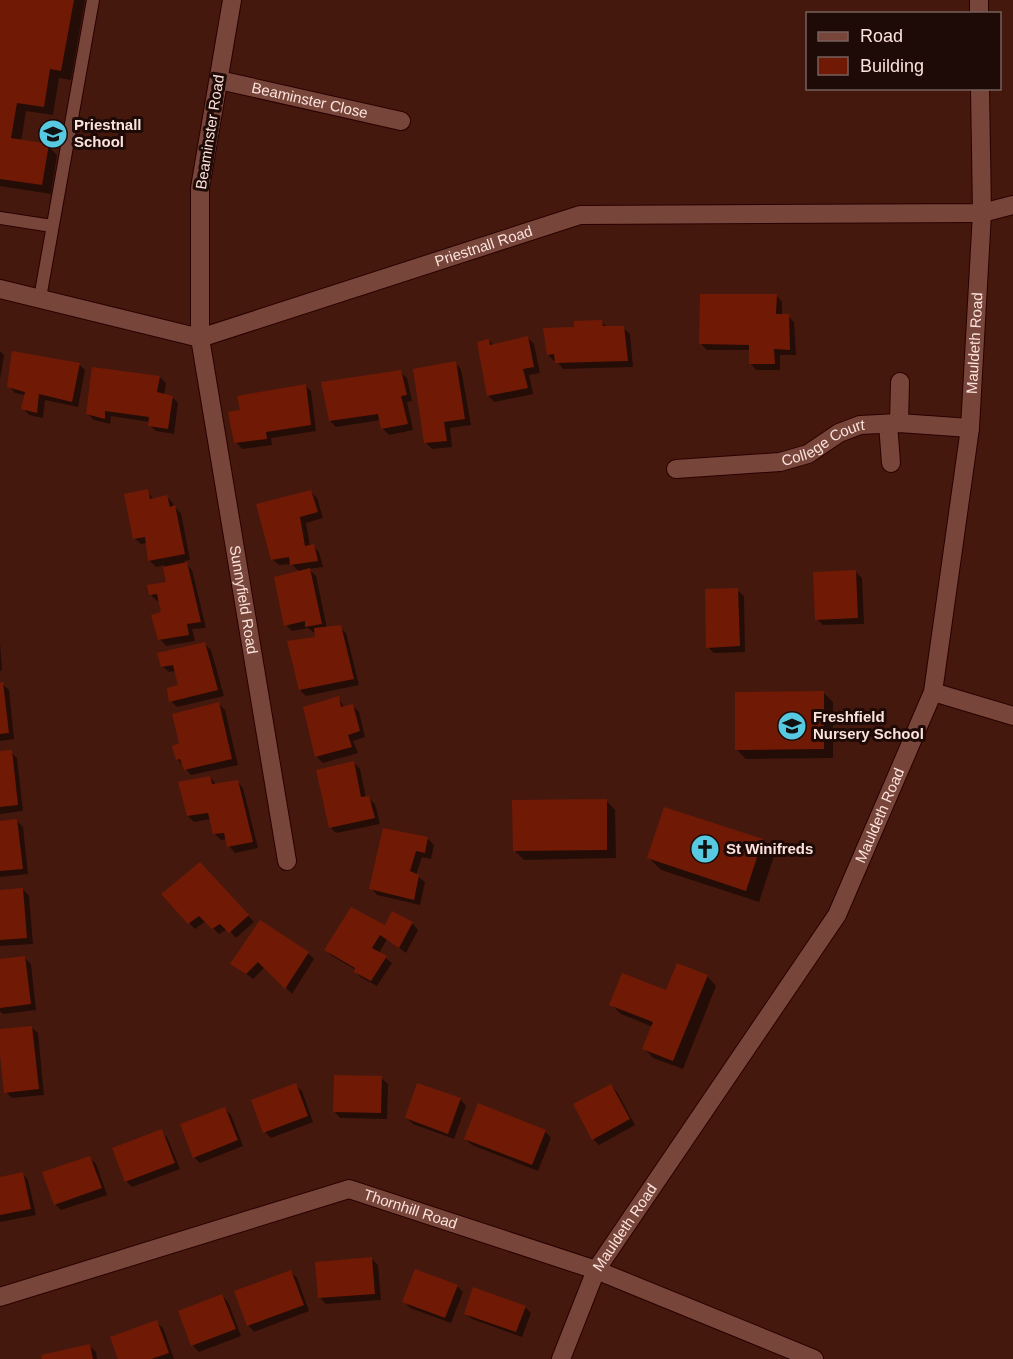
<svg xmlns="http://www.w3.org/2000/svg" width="1013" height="1359" viewBox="0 0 1013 1359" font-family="Helvetica,sans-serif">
  <rect width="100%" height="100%" fill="#45180e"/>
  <path fill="#0007" d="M0,0H85L71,80L59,78L53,115L26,111L21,142L48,146L57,155L51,194L0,186Z
    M776,295L782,302V315L788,316L794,322L796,355H780V370H756L750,363L751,350H707L701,344Z
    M601,321L608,328H623L630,334L633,367L563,369L556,360L554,361L548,355L575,329Z
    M528,338L534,344L540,373L529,375L533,394L494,402L488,395L489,340L494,346Z
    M0,351L4,355L0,380Z
    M455,363L461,369L471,425L450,428L452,447L432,449L426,443Z
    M79,364L85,370L78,407L45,400L43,418L29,415L23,408L25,395L15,393L9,386Z
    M400,372L407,378L412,401L407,402L413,430L389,435L382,428L381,420L336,427L330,421Z
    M160,377L166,383L164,395L172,397L178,403L174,434L156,431L150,425V422L111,416L110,424L94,420L87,413Z
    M305,385L311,391L316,431L271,438L272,445L242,449L236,442L241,411Z
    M147,491L154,500L167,497L173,503L174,507L181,513L190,560L184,561L192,570L206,628L192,629L195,641L166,646L160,639L163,613L160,600L157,601L151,595L168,583L164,565L156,567L150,561L147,543L141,544L134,538Z
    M311,492L317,498L323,518L306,523L310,546H313L319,552L323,567L309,569L316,576L327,628L340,627L346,633L359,685L306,696L300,690L316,638V632H313L308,628L292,631L286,625L300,572L291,564L279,565L272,559Z
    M855,571L862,578L864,624L823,625L817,619Z
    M737,590L744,596L745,652L714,653L708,647Z
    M0,642L2,670L0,671Z
    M205,644L211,650L224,696L177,707L171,701L180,686L176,671L169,672L162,666Z
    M0,684H2L9,690L14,739L0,741Z
    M824,693L833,702V758L746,759L736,749Z
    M338,698L345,708L353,706L359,712L365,737L353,741L358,753L323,763L317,757L304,708Z
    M219,704L225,710L238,765L191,775L178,760L173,747L181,744Z
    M11,752L17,758L23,811L0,814V753Z
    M354,763L360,769L366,798H368L375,804L380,824L336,833L330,827Z
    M210,777L216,784L237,781L243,788L258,848L235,853L229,846L227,839L221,840L215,834L211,819L194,822L188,816Z
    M606,800L615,810L616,858L524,860L515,851Z
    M665,809L763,841L775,853L759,902L661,870L649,858Z
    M17,821L23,827L28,874L0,877V822Z
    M385,830L428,839L434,845L431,859L422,857L416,875L425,882L420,905L377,895L371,888Z
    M206,870L254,922L236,938L228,929L219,934L206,921L195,929L189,923Z
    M23,889L29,896L33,944L0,946V891Z
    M260,922L308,953L314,959L292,994L265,967L253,979L232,963Z
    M412,923L418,930L406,953L387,939L379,953L392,963L377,986L362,978L355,972L356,970L332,956L326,950L385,928Z
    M25,958L31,964L36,1010L3,1014L0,1011V960Z
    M707,976L716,986L683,1069L653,1058L644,1048L653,1027L621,1014L611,1004L667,992Z
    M31,1027L38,1033L44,1095L12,1098L6,1092L0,1030Z
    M381,1078L388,1084L387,1119L340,1118L334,1111Z
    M295,1085L302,1091L313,1122L271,1138L265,1132Z
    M611,1086L617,1092L635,1125L599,1145L593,1139Z
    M460,1099L466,1106L454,1139L413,1124L406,1118Z
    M225,1109L231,1115L243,1146L200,1163L194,1157Z
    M161,1131L167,1137L180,1169L132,1187L126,1181Z
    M545,1131L551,1138L538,1171L472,1145L465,1139Z
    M89,1157L96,1164L107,1195L61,1210L55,1204Z
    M22,1173L28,1180L36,1215L0,1222V1178Z
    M372,1259L378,1265L381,1300L326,1304L320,1298Z
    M291,1272L297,1278L309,1311L254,1332L248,1325Z
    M457,1286L463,1292L451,1323L410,1308L404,1301Z
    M222,1296L228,1302L241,1336L199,1352L193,1346L180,1312Z
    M525,1307L531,1313L522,1337L472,1319L465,1313Z
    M156,1322L163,1328L174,1359H120Z
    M90,1346L96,1352L97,1359H43Z"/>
  <path fill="#701a06" d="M0,0H74L61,71L50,69L44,107L17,103L11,138L49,144L42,185L0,179Z
    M700,294H777L776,314H789L790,350L774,349L775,364H749V345L699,344Z
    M602,320L603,326H624L628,361L555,363L554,354L547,355L543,328L574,327V321Z
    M528,336L534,367L523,369L528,388L487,396L477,342L489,339L490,345Z
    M12,351L80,363L72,402L39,394L37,413L21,409L25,392L7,387Z
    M456,361L465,419L444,422L447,441L424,443L413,369Z
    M92,367L160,376L157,392L173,396L168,429L148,426L149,417L105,411V419L86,414Z
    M401,370L407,395L401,396L408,424L381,429L378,414L329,421L321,382Z
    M306,384L311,425L266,432L267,439L234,443L228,412L240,410L237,396Z
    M148,489L150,499L167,495L170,507L175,505L185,554L148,561L145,537L133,539L124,494Z
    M311,490L318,512L300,517L305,546L314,544L318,561L290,565L289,557L271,560L256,504Z
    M187,562L201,622L187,624L189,635L158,640L151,615L161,612L157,594L149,595L147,585L166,582L163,567Z
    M310,568L322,624L305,627V621L284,626L274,577Z
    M856,570L858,618L815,620L813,572Z
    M738,588L740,646L706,648L705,589Z
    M341,625L354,679L299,690L287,641L315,637L314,628Z
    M205,642L218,690L169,702L167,688L178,685L173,665L161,667L157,653Z
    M3,682L9,733L0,734V683Z
    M824,691V749L735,750V692Z
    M339,696L341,707L353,704L360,731L348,735L352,747L315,757L303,707Z
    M219,702L232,759L184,770L180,759L176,760L172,746L179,743L172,714Z
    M12,750L18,805L0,807V751Z
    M354,761L361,797L369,796L375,818L329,828L316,770Z
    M210,776L212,784L238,780L253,842L227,847L224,833L213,834L208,813L187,816L178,782Z
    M607,799V850L513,851L512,800Z
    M664,807L763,839L746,891L647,858Z
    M17,819L23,869L0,871V821Z
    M383,828L428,837L425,853L416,851L410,871L419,875L414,900L369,889Z
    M200,862L249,915L229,933L220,924L212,929L199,916L188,924L161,894Z
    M23,888L27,938L0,940V890Z
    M351,907L385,925L392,911L413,922L399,948L380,935L372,948L387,956L371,981L354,972L355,968L324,950Z
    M260,920L309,952L285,989L258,962L246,974L230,964Z
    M25,956L31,1004L0,1008V959Z
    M677,963L708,975L673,1061L642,1049L653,1022L609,1005L622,973L666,990Z
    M32,1026L39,1089L4,1093L0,1054V1029Z
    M334,1075L382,1076L381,1113L333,1112Z
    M296,1083L308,1116L263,1133L251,1100Z
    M417,1083L461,1098L448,1134L405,1118Z
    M611,1084L630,1119L592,1140L573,1104Z
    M478,1103L546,1130L532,1165L464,1139Z
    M225,1107L238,1140L193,1158L180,1124Z
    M162,1129L175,1163L125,1182L112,1148Z
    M90,1156L102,1188L54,1205L42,1172Z
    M23,1172L31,1209L0,1215V1177Z
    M372,1257L375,1294L318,1298L315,1262Z
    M415,1269L458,1285L445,1318L402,1302Z
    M291,1270L304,1305L247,1326L234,1291Z
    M473,1287L526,1306L516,1332L464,1314Z
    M222,1294L236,1329L191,1346L178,1311Z
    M157,1320L169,1353L151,1359H118L110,1337Z
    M90,1344L93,1359H42L41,1355Z"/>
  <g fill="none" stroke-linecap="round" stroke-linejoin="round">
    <g stroke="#290000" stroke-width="14">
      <path id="lane" d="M0,218L52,226
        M40,298L93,0"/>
    </g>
    <g stroke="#290000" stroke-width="20">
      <g id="street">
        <path id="s1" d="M232,0L200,188V338L287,861"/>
        <path d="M979,0V14"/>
        <path id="s2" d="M219,80L401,121"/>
        <path id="s3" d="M0,289L200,338L580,215L982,213L1013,205"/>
        <path d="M899,423L900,382"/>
        <path d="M888,424L891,463"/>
        <path id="s4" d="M676,469L780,462L808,454L839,433L860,425L899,423L970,428"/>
        <path d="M933,692L1013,716"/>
        <path id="s5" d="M0,1297L349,1189L596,1270L814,1359"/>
        <path id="s6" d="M561,1359L596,1270L837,915L933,692L970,428L982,213L980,88"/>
      </g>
    </g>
    <use href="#lane" stroke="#774539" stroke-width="12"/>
    <use href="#street" stroke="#774539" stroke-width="18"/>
  </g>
  <defs>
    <g id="school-disc" transform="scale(1.5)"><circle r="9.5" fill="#57c9e1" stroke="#1e0a06"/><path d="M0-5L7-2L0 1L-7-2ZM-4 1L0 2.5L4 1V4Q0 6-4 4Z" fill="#111"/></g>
    <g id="church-disc" transform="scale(1.5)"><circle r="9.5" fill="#57c9e1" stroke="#1e0a06"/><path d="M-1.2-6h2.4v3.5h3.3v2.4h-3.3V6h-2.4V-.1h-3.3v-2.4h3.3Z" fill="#111"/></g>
  </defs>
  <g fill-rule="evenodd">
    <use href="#school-disc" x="53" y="134"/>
    <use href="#school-disc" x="792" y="726"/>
    <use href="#church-disc" x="705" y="849"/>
  </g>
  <g text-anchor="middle" stroke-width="6" stroke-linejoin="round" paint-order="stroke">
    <g font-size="15" fill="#fbe2dc" stroke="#1e0a06">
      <text dy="5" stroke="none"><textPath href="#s2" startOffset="93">Beaminster Close</textPath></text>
      <text transform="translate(210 132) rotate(-81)" y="5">Beaminster Road</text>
      <text dy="5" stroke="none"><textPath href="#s3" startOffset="504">Priestnall Road</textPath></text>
      <text dy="5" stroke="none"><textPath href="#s6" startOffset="1119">Mauldeth Road</textPath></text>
      <text dy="5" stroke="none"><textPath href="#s4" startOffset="152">College Court</textPath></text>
      <text dy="5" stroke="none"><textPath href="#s1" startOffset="606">Sunnyfield Road</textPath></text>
      <text dy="5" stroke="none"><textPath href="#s6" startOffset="633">Mauldeth Road</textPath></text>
      <text dy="5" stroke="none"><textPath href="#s5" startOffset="430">Thornhill Road</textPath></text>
      <text dy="5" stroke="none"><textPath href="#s6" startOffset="147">Mauldeth Road</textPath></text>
    </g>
    <g font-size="15" font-weight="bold" fill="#fbe2dc" stroke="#1e0a06" text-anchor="start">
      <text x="74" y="130">Priestnall<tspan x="74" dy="17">School</tspan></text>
      <text x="813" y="722">Freshfield<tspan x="813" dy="17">Nursery School</tspan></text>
      <text x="726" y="854">St Winifreds</text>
    </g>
  </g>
  <rect x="806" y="12" width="195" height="78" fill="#1e0a06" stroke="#76605c" stroke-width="1.5"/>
  <rect x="818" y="32" width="30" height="9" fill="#774539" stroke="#76605c" stroke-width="1.5"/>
  <text x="860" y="42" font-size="18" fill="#fbe2dc">Road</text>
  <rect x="818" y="57" width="30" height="18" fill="#701a06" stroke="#76605c" stroke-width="1.5"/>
  <text x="860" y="72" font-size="18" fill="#fbe2dc">Building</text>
</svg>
